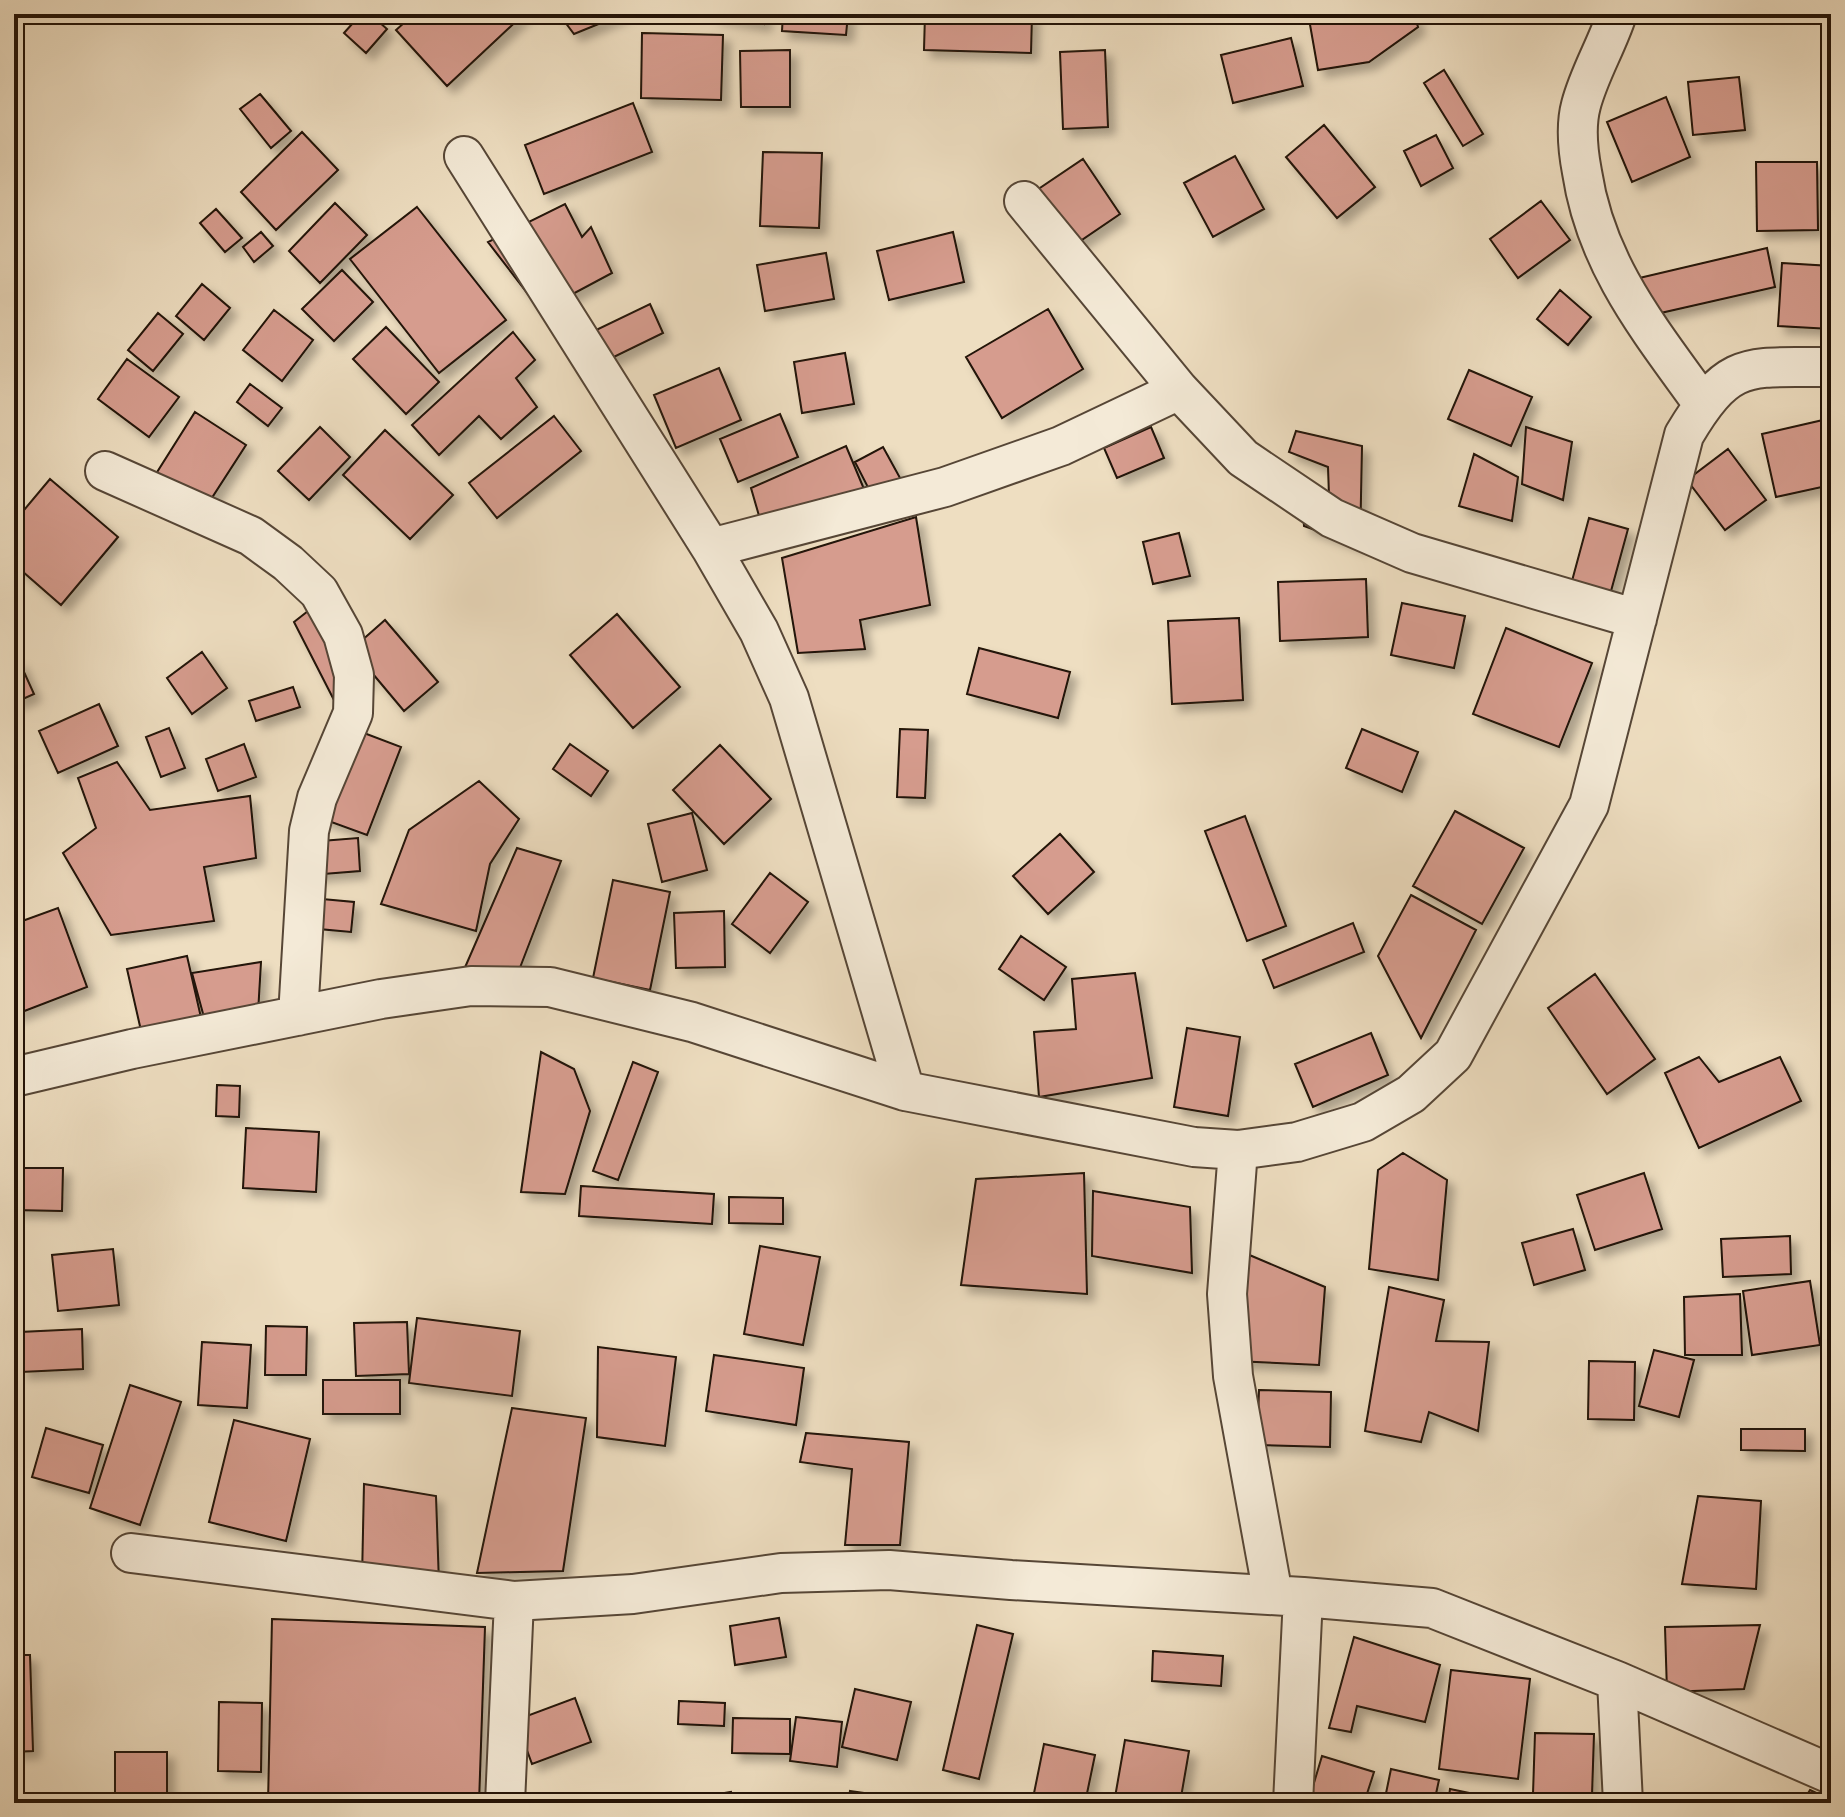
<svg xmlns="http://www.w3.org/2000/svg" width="1845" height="1817" viewBox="0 0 1845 1817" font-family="'Libre Caslon Text',serif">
  <defs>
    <filter id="shadow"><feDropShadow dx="7" dy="7" stdDeviation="4" flood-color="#0004"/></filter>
  </defs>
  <rect width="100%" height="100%" fill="#eedec1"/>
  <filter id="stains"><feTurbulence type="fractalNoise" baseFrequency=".0025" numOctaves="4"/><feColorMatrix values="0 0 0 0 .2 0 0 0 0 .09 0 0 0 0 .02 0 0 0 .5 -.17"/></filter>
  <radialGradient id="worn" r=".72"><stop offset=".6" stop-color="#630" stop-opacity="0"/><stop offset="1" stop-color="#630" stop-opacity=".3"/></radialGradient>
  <path fill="#d69c8e" stroke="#231307" stroke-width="2" filter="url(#shadow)" d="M361,14H370L387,29L366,53L344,33Z
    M414,14H524L447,86L396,30Z
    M559,14H623L574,34Z
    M713,14H765L764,24L713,16Z
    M783,14H848L846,35L782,31Z
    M925,14H1032L1031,53L924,50Z
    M1326,14H1414L1418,27L1369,62L1318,70L1309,19Z
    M642,33L723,35L721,100L641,98Z
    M1291,38L1303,86L1233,103L1221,55Z
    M790,50V107H741L740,51Z
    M1105,50L1108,127L1063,129L1060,52Z
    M1444,70L1483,134L1463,146L1424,83Z
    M1739,77L1745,130L1693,135L1688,82Z
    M260,94L291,131L271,148L240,109Z
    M1666,97L1690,157L1632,182L1607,122Z
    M633,103L652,152L544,194L525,145Z
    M1324,125L1375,187L1337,218L1286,157Z
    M302,132L338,170L276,230L241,192Z
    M1436,135L1453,168L1421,186L1404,151Z
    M763,152L822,153L819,228L760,226Z
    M1235,156L1264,209L1213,237L1184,183Z
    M1083,159L1120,214L1067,250L1031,194Z
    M1756,162H1817L1818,230L1757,231Z
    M1541,201L1570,240L1518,278L1490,239Z
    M335,203L367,235L320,283L289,251Z
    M565,204L582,237L591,227L612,273L541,311L488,242Z
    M417,207L506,320L439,373L350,259Z
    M216,209L242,238L225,252L200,223Z
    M261,232L273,246L254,262L243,247Z
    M953,232L964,282L889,300L877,251Z
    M1767,248L1775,287L1643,317L1635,279Z
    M826,253L834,299L765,311L757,265Z
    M1782,263L1831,266V329L1778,326Z
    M342,270L373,302L334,341L302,309Z
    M202,284L230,308L204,340L176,316Z
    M1560,290L1591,317L1568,345L1537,319Z
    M650,304L663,333L579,374L565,345Z
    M1048,309L1083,369L1002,418L966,357Z
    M274,310L313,340L282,381L243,350Z
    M158,313L183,334L153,371L128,350Z
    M386,327L439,382L406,414L353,359Z
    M513,332L535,360L516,378L537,407L501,439L479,416L439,455L412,425Z
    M845,353L854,404L802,413L794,362Z
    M127,359L179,397L149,437L98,399Z
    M719,368L741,420L676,448L654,395Z
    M1469,370L1532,397L1511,446L1448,419Z
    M250,384L282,408L268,426L237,402Z
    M195,412L246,445L204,510L154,477Z
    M780,414L798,457L738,482L720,439Z
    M554,416L581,451L497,518L469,483Z
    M1823,420L1831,454V485L1776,497L1762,434Z
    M320,427L350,457L309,500L278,471Z
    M1151,427L1164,458L1117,478L1104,448Z
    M1526,427L1572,442L1563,500L1522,484Z
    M385,430L453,495L410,539L343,475Z
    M1296,431L1362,446L1360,546L1304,526L1302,492L1329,496L1328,467L1289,452Z
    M846,446L869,501L766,540L751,488Z
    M883,447L905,487L876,503L855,462Z
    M1728,449L1766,500L1725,530L1687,480Z
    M1474,454L1518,477L1512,521L1459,506Z
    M50,479L118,537L61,605L14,564V522Z
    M916,517L930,605L860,620L865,649L798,653L782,558Z
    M1589,518L1628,529L1608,602L1569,592Z
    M1179,533L1190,576L1153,584L1143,542Z
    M1366,579L1368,637L1280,641L1278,582Z
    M1402,603L1465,616L1454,668L1391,655Z
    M317,604L367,681L335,702L294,622Z
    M617,614L680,687L633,728L570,655Z
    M1239,618L1243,700L1172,704L1168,621Z
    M385,620L438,682L404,711L352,649Z
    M1506,628L1592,663L1559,747L1473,714Z
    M979,648L1070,672L1058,718L967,694Z
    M202,652L227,688L192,714L167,678Z
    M19,661L34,694L14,703V663Z
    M293,687L300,707L256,721L249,701Z
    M99,704L118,746L58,773L39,731Z
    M335,722L401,747L367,835L301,811Z
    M169,728L185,768L161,777L146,737Z
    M900,729L928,730L925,798L897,797Z
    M1362,729L1418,752L1402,792L1346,768Z
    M244,744L256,777L218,791L206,759Z
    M570,744L608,771L591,796L553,769Z
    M720,745L771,799L724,844L673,790Z
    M117,762L150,810L250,796L256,858L204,867L214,921L111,935L63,853L96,828L78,778Z
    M479,781L519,819L490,864L476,931L381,904L409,830Z
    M1455,811L1524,848L1482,924L1413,886Z
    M692,813L707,870L662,882L648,824Z
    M1245,816L1286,926L1247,941L1205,831Z
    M1060,834L1094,872L1048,914L1013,876Z
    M358,838L360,871L311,875L309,842Z
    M517,848L561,861L516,978L463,972Z
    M770,873L808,902L770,953L732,924Z
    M613,880L670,892L650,990L593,978Z
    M1411,895L1476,930L1421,1038L1378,956Z
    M322,899L354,902L351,932L319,929Z
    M58,908L87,987L14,1015V924Z
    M724,911L725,967L676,968L674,913Z
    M1353,923L1364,952L1274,988L1263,960Z
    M1021,936L1066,967L1044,1000L999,969Z
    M187,956L202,1022L142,1035L127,969Z
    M261,962L258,1013L205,1021L192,973Z
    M1135,973L1152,1078L1039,1097L1034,1032L1076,1029L1072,979Z
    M1595,974L1655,1059L1607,1094L1548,1008Z
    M1187,1028L1240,1037L1228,1116L1174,1107Z
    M1371,1033L1388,1075L1313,1107L1295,1064Z
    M541,1052L574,1069L590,1111L565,1194L521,1192Z
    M1699,1057L1719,1082L1780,1057L1801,1101L1699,1148L1665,1073Z
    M633,1062L658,1072L618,1180L593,1171Z
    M217,1085L240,1086L239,1117L216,1116Z
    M246,1128L319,1132L316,1192L243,1188Z
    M1403,1153L1447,1180L1438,1280L1369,1269L1378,1170Z
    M14,1168H63L62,1211L14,1210Z
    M1084,1173L1087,1294L961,1285L976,1179Z
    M1644,1173L1662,1229L1595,1250L1577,1195Z
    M581,1186L714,1194L712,1224L579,1216Z
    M1093,1191L1190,1207L1192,1273L1092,1256Z
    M729,1197L783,1198V1224L729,1223Z
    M1573,1229L1585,1270L1534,1285L1522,1243Z
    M1790,1236L1791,1274L1723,1277L1721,1239Z
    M760,1246L820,1257L803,1345L744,1334Z
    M113,1249L119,1305L58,1311L52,1255Z
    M1240,1251L1325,1287L1319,1365L1235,1361Z
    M1810,1281L1820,1345L1752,1355L1743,1291Z
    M1389,1287L1444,1300L1436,1341L1489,1342L1478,1431L1429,1412L1421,1442L1365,1431Z
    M1740,1294L1742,1355H1685L1684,1297Z
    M417,1318L520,1331L512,1396L409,1383Z
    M407,1322L409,1374L356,1376L354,1323Z
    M266,1326L307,1327L306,1375H265Z
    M82,1329L83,1369L21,1372L20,1332Z
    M202,1342L251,1345L247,1408L198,1405Z
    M598,1347L676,1357L665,1446L597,1437Z
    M1654,1350L1694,1360L1679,1417L1639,1406Z
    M714,1355L804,1368L796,1425L706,1411Z
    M1589,1361L1635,1362L1634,1420L1588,1419Z
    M323,1380H400V1414H323Z
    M130,1385L181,1402L140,1525L90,1508Z
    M1259,1390L1331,1392L1330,1447L1257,1445Z
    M512,1408L586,1418L563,1571L477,1573Z
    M234,1420L310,1439L286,1541L209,1522Z
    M46,1428L103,1445L89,1493L32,1477Z
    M1741,1429H1805V1451L1741,1450Z
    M806,1433L909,1442L900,1545H845L852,1469L800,1462Z
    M364,1484L436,1496L439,1584L362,1579Z
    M1698,1496L1761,1501L1756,1589L1682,1584Z
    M779,1618L786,1657L735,1665L730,1626Z
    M272,1619L485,1627L479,1803H268Z
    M977,1625L1013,1634L979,1779L943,1770Z
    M1760,1625L1744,1689L1667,1692L1665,1627Z
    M1354,1637L1440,1665L1425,1722L1357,1706L1351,1732L1329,1728Z
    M1153,1651L1223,1656L1221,1686L1152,1681Z
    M14,1655H30L33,1751L14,1752Z
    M1451,1670L1530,1679L1518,1779L1439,1769Z
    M855,1689L911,1702L897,1760L842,1747Z
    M575,1698L591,1742L532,1764L516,1720Z
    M679,1701L725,1703L724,1726L678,1724Z
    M219,1702L262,1703L261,1772L218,1771Z
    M796,1717L842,1722L837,1767L790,1761Z
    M733,1718L790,1719V1754L732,1753Z
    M1535,1733L1594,1734L1592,1795L1533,1794Z
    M1125,1740L1189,1751L1180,1803H1114Z
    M1044,1744L1095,1755L1085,1803H1032Z
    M115,1752H167V1796H115Z
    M1322,1756L1374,1772L1364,1803H1308Z
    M1391,1769L1439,1780L1434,1803H1384Z
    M1450,1789L1489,1797L1488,1803H1448Z
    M1810,1790L1831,1800V1803H1802Z
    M850,1791L934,1803H848Z
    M731,1792L733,1803H695L694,1798Z"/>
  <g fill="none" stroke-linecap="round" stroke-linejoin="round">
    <g stroke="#564636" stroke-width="42">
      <path id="street" d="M1617,14C1607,45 1589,74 1581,105C1575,127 1578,151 1582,172C1596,265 1650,330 1703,404
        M464,156L711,548L759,631L789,698L905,1091
        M1024,201L1179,390L1243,458L1332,518L1412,553L1637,619
        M105,471L251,536L288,563L319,592L343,635L354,675L353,713L317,798L309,831L298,1016
        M711,548L945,487L1061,446L1179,390
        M14,1077L132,1049L381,999L471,986L550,987L692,1022L905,1091L1194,1147L1238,1150L1297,1142L1363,1122L1411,1094L1453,1055L1589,805L1684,435C1730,357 1748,368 1831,367
        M1238,1150L1227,1294L1233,1376L1273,1595
        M131,1553L514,1601L633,1594L781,1573L889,1570L1011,1580L1303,1597L1432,1608L1617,1681L1831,1774
        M1617,1681L1623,1803
        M505,1803L514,1601
        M1293,1803L1303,1597"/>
    </g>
    <use href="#street" stroke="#f4ead7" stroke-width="38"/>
  </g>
  <rect width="1845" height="1817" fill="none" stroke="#eedec1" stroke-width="48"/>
  <rect x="16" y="16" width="1813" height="1785" fill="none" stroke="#231307" stroke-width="4"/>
  <rect x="24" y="24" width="1797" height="1769" fill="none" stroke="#231307" stroke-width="2"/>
  <rect width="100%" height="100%" filter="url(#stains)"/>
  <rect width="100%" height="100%" fill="url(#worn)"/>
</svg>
